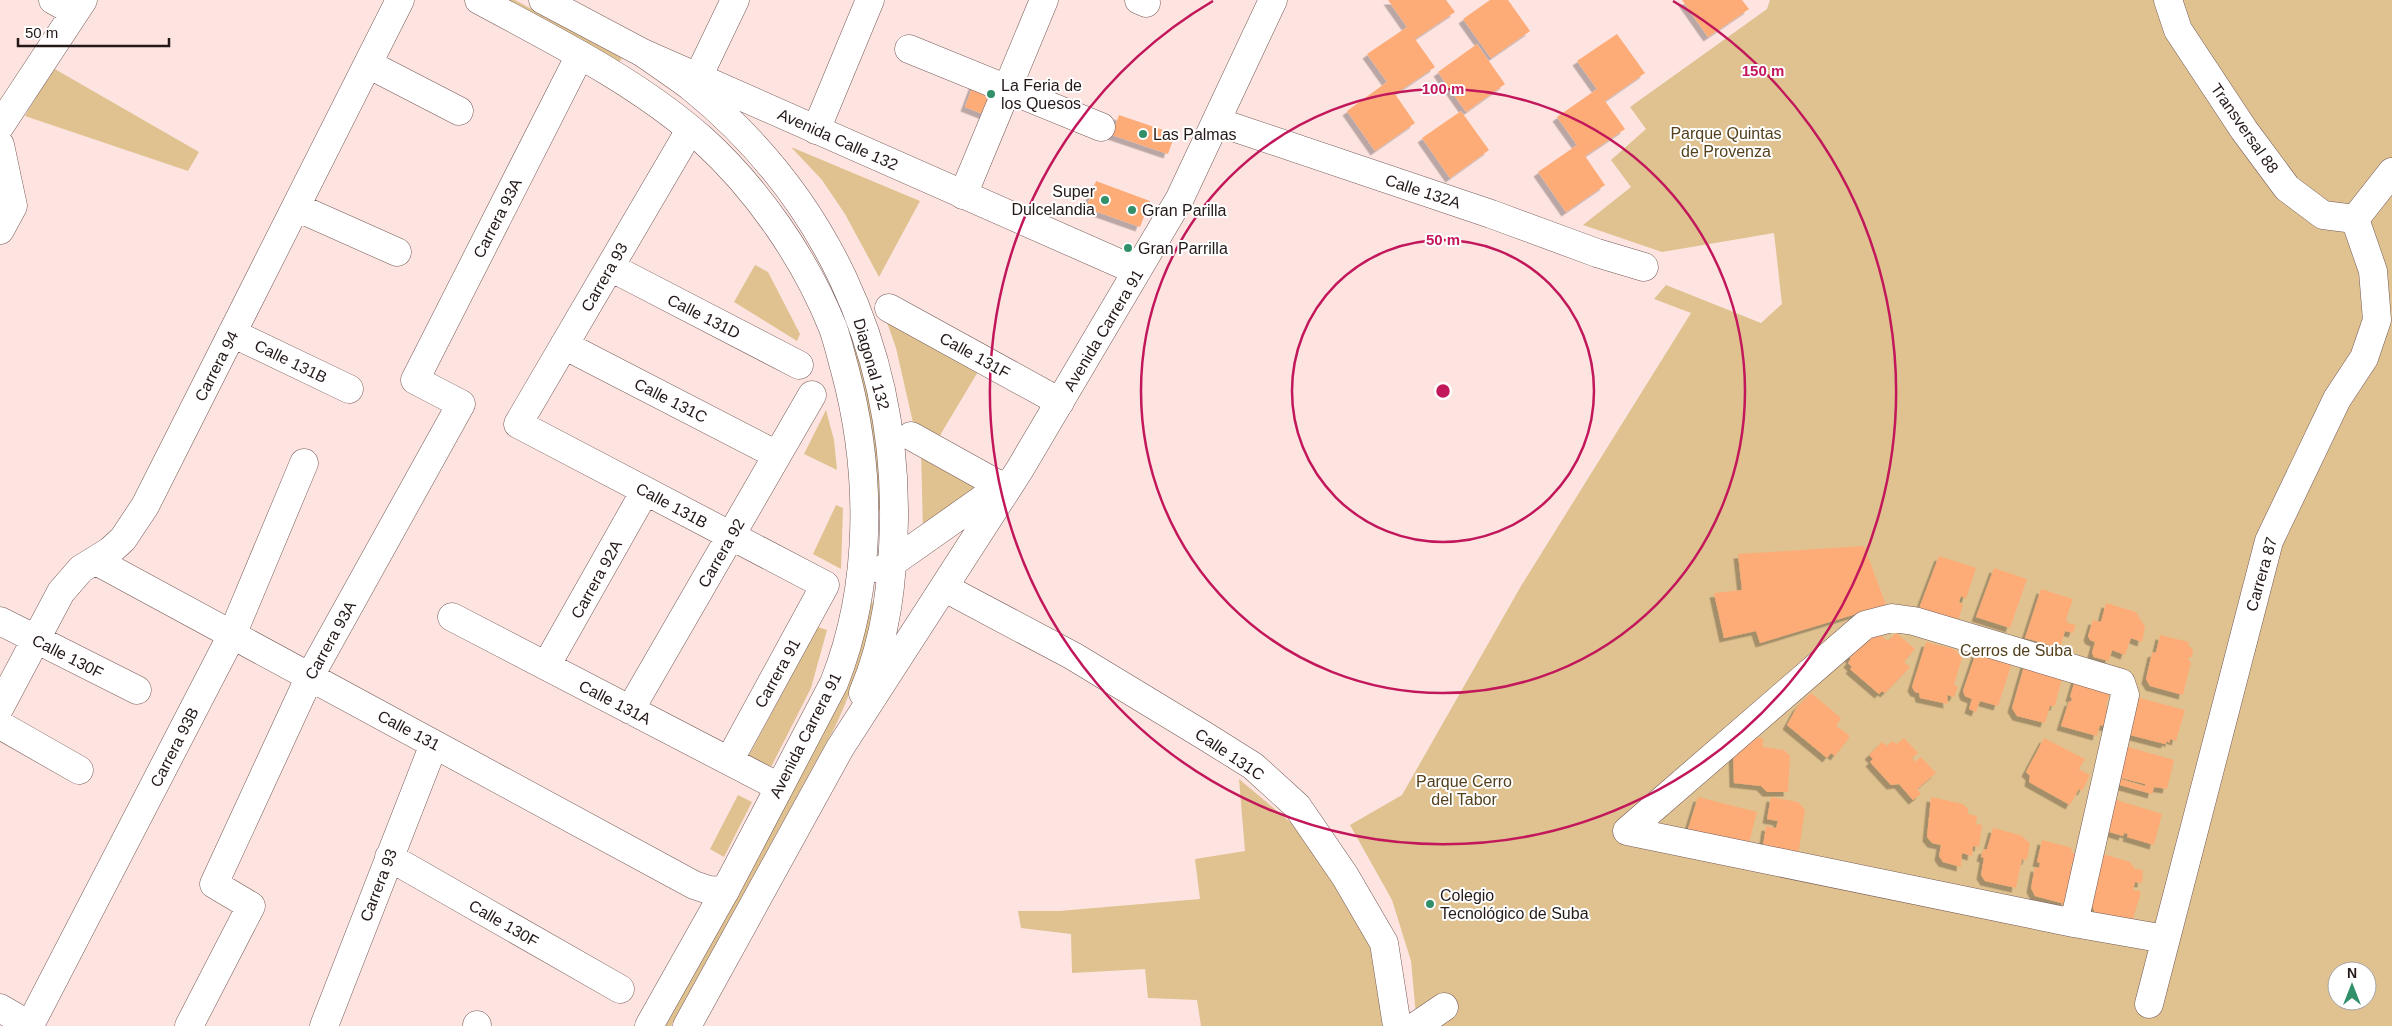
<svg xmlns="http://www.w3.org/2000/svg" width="2392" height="1026" viewBox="0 0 2392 1026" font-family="Arial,sans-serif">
  <defs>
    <filter id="shadow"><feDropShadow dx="-4.5" dy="4.5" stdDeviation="0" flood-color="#0004"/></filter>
  </defs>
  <rect width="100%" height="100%" fill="#fee4e1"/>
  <path fill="#dfc290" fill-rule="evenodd" d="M501,0H515L622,58L618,64Z
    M1770,0H2392V1026H1417L1411,961L1392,900L1350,825L1402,795L1521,586L1691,313L1654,299L1666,285L1761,323L1782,304L1774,233L1662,252L1583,225L1631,187L1611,160L1646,129L1630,107L1767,9ZM2337,971H2367V1001H2337Z
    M53,68L199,152L188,171L25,116Z
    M791,147L920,201L879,277L845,214L822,180Z
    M755,265L768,272L800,334L797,341L734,302Z
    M882,308L982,365L936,442L914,427L896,348Z
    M852,331L875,419L882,510L876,511L846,334Z
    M826,410L834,440L837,470L804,454Z
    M921,449L986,485L923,532Z
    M836,505L843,508L841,569L813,554Z
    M876,602C868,646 854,686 835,727L671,1026H663L828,723L869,603Z
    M818,627L827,630L811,688L770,769L748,757Z
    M1239,779L1296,827L1366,933L1386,999L1387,1026H1201L1197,1000L1148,998L1145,969L1072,973L1071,934L1021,928L1018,911H1059L1200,899L1195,859L1245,851Z
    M738,795L752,802L724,857L710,849Z"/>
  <path fill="#fdac78" filter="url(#shadow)" d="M1388,0H1446L1455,12L1415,39L1435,67L1395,94L1415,123L1375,151L1347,111L1387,82L1367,54L1407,27Z
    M1490,0H1508L1530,31L1491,58L1463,19Z
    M1682,0H1742L1749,9L1708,37Z
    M1617,34L1645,73L1605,101L1625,129L1585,156L1605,185L1566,212L1538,172L1577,145L1557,117L1597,89L1577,61Z
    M1477,44L1505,84L1466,112L1438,72Z
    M975,80L999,88L988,116L965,107Z
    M1461,111L1489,150L1450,178L1422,138Z
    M1119,115L1175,134L1168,154L1112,135Z
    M1096,181L1150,201L1140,227L1086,208Z
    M1864,546L1886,605L1760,643L1756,631L1724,638L1714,593L1742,590L1738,554Z
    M1939,556L1976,568L1966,599L1961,596L1959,602L1963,605L1957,623L1918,611Z
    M1994,568L2027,579L2010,628L1976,617Z
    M2041,589L2073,599L2066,619L2068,623L2076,625L2073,633L2065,631L2060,648L2025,638Z
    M2106,603L2136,612L2145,627L2142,642L2131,638L2125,655L2112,650L2109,661L2094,657L2092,653L2095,642L2090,640L2088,636L2093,620L2101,622Z
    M1876,632L1888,641L1896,633L1915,649L1904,662L1910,667L1885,693L1882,691L1879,694L1850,669L1852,667L1848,663L1851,659L1848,656L1860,642L1864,644Z
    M2160,635L2189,642L2188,645L2193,650L2192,657H2189L2188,660L2191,662L2183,695L2150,686L2146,679L2152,653L2156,652Z
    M1926,642L1954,649L1962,658L1954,685L1958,687L1954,697L1947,695L1948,704L1920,698L1919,693L1915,692L1912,687Z
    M1978,647L2012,663L1998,706L1980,701L1976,712L1969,709L1972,699L1965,696L1963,691Z
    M2025,663L2062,678L2055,706H2050L2045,723L2017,716L2012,708Z
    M2076,677L2110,692L2106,706L2115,714L2112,728L2100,725L2097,736L2061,726L2069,701L2071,702L2072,698L2070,697Z
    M1811,693L1841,718L1836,726L1849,735V738L1835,756L1831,753L1827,758L1787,725L1797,707Z
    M2136,697L2185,710L2176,741L2170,739V743L2167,741L2165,744L2130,735Z
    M1745,737L1763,738V747L1784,750L1790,756L1788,792H1767L1761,786L1734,783L1733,747Z
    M1904,738L1918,753L1912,758L1915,762L1921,757L1936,773L1917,789L1921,794L1913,800L1899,784L1891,785L1870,762L1873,759L1869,755L1882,742L1887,746L1892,741L1897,744Z
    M2044,738L2085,759L2079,769L2090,775L2082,791L2079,789L2070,805L2029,782L2030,776L2026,772Z
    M2125,746L2174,760L2167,789L2154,787L2152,794L2116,784L2117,778L2145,786V784L2117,777Z
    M1698,797L1757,812L1748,847L1687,832Z
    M1771,797L1798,802L1805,810L1798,856L1763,846L1766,826L1776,828L1778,821L1767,819Z
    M1931,797L1963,804L1968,809V814L1977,816L1976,824L1982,825L1979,847L1973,846L1972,856L1962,853L1961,867L1943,862L1939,856L1941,845L1932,843L1927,837Z
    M2110,798L2162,814L2154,845L2127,837L2128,834L2124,833L2123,836L2106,831Z
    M1993,828L2020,835L2030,843L2027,860L2022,859L2016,888L1985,881L1981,875L1984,858L1981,857L1983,850L1987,849Z
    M2042,840L2072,848L2071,852L2077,854L2074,864L2071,863L2072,876L2065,904L2035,896L2031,888L2035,867L2039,868L2040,863L2037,862Z
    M2103,854L2130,862L2135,869L2143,870L2142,883L2135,882L2133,890L2140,891V896L2131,925L2096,914L2090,902Z"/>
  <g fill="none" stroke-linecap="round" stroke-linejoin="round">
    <g stroke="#745956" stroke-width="29">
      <path id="minor" d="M53,0L75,12
        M1139,0L1146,3
        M2168,0L2178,30L2244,130L2287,188L2323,215L2355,219
        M909,49L1101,127
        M368,64L459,111
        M698,77L735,0
        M1218,122L1491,214L1597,253L1644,267
        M0,126L83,0
        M690,130L518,424L825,585L729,761
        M816,130L870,0
        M0,145L13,206L0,230
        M963,195L1044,0
        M296,207L397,252
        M2355,219L2392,172
        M610,267L799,365
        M889,308L1060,402
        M232,333L349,389
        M564,345L777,455
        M911,436L1001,486
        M96,561L694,885L709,890L725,891
        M945,588L1073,656L1205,736L1253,766L1297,806L1345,876L1384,943L1397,1026
        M452,617L779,787
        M0,621L137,690
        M546,666L645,491
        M0,707L61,592L81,569L110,551L123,539L145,506L400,0
        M630,710L812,395
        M0,725L79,770
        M389,857L620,989
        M2074,923L2125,695L2121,683L1914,621L1892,618L1865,625L1627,831L2074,923L2165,939
        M2149,1004L2269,541L2337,399L2364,358L2377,320L2373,271L2355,219
        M0,1008L31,1026
        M30,1025L232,635L304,463
        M189,1026L251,906L214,884L310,676L461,404L415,380L580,55
        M324,1026L434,744
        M477,1026V1025
        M1416,1026L1444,1007"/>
    </g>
    <g stroke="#745956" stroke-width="29">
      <path id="major" d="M479,0C555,41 636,81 702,139C758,190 805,258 833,328C838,342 841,356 845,370C872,471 873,585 834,683L725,891L649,1026
        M543,0L643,53L1137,271
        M643,53C659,64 675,75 690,86C824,194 896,347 894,519C893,579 887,637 863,693
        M882,570L1004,484
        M687,1026L840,748L1020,469L1180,198L1273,0"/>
    </g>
    <use href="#minor" stroke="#fff" stroke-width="28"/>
    <use href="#major" stroke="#fff" stroke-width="28"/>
  </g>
  <g fill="none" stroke="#c2185b" stroke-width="2.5">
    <circle cx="1443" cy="391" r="151"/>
    <circle cx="1443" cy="391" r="302"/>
    <path d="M1673 1A453 453 0 1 1 1213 1"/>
  </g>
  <g fill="#319069" stroke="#fff" stroke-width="2">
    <circle cx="991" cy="94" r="5"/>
    <circle cx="1143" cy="134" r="5"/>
    <circle cx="1105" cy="200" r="5"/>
    <circle cx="1132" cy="210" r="5"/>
    <circle cx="1128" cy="248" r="5"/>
    <circle cx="1430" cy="904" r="5"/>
  </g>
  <g text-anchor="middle" stroke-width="4" stroke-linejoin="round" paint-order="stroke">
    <g font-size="16" fill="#241918" stroke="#fff" text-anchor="start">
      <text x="1001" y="91">La Feria de<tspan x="1001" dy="18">los Quesos</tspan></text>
      <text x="1153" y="140">Las Palmas</text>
      <text x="1095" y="197" text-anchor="end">Super<tspan x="1095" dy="18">Dulcelandia</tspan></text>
      <text x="1142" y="216">Gran Parilla</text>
      <text x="1138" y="254">Gran Parrilla</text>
      <text x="1440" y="901">Colegio<tspan x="1440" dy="18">Tecnológico de Suba</tspan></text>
    </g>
    <g font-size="16" fill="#241918" stroke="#fff">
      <text transform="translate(2245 128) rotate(55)" y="6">Transversal 88</text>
      <text transform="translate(838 139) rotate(24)" y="6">Avenida Calle 132</text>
      <text transform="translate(1423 191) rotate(18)" y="6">Calle 132A</text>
      <text transform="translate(497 218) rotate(-63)" y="6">Carrera 93A</text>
      <text transform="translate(604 277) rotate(-60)" y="6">Carrera 93</text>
      <text transform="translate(704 316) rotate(27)" y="6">Calle 131D</text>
      <text transform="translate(1103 330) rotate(-59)" y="6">Avenida Carrera 91</text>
      <text transform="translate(975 355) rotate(29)" y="6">Calle 131F</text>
      <text transform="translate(291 361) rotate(26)" y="6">Calle 131B</text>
      <text transform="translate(872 364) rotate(74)" y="6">Diagonal 132</text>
      <text transform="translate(216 366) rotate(-63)" y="6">Carrera 94</text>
      <text transform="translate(671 400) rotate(27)" y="6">Calle 131C</text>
      <text transform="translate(672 505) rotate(28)" y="6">Calle 131B</text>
      <text transform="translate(721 553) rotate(-60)" y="6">Carrera 92</text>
      <text transform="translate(2261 574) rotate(-74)" y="6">Carrera 87</text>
      <text transform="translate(596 579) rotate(-61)" y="6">Carrera 92A</text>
      <text transform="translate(330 640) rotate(-61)" y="6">Carrera 93A</text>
      <text transform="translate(68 656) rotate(27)" y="6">Calle 130F</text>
      <text transform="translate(777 673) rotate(-61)" y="6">Carrera 91</text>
      <text transform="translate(615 702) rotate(27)" y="6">Calle 131A</text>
      <text transform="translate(409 730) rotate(28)" y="6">Calle 131</text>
      <text transform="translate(805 735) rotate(-63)" y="6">Avenida Carrera 91</text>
      <text transform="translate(174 747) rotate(-63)" y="6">Carrera 93B</text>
      <text transform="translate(1230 754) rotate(34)" y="6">Calle 131C</text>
      <text transform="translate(378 885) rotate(-69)" y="6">Carrera 93</text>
      <text transform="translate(504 923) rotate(30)" y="6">Calle 130F</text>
    </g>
    <g font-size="16" fill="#54401c" stroke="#fff">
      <text x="1726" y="139">Parque Quintas<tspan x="1726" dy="18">de Provenza</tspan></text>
      <text x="2016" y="656">Cerros de Suba</text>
      <text x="1464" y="787">Parque Cerro<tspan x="1464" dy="18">del Tabor</tspan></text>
    </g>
  </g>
  <circle cx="1443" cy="391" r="8" fill="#c2185b" stroke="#fff" stroke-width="2.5"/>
  <g font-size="15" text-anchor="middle" font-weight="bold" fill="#c2185b" stroke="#fff" stroke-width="4" stroke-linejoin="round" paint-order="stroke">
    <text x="1763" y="76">150 m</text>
    <text x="1443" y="94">100 m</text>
    <text x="1443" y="245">50 m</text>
  </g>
  <g transform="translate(2352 986)"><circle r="24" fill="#ffffff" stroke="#a7a3a3"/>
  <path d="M0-4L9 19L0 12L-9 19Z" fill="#319069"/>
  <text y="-8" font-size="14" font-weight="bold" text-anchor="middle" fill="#241918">N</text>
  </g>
  <path d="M18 38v8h151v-8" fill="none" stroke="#241918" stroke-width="2.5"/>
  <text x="25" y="38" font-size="15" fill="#241918" stroke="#ffffff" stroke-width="4" paint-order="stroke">50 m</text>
</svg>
